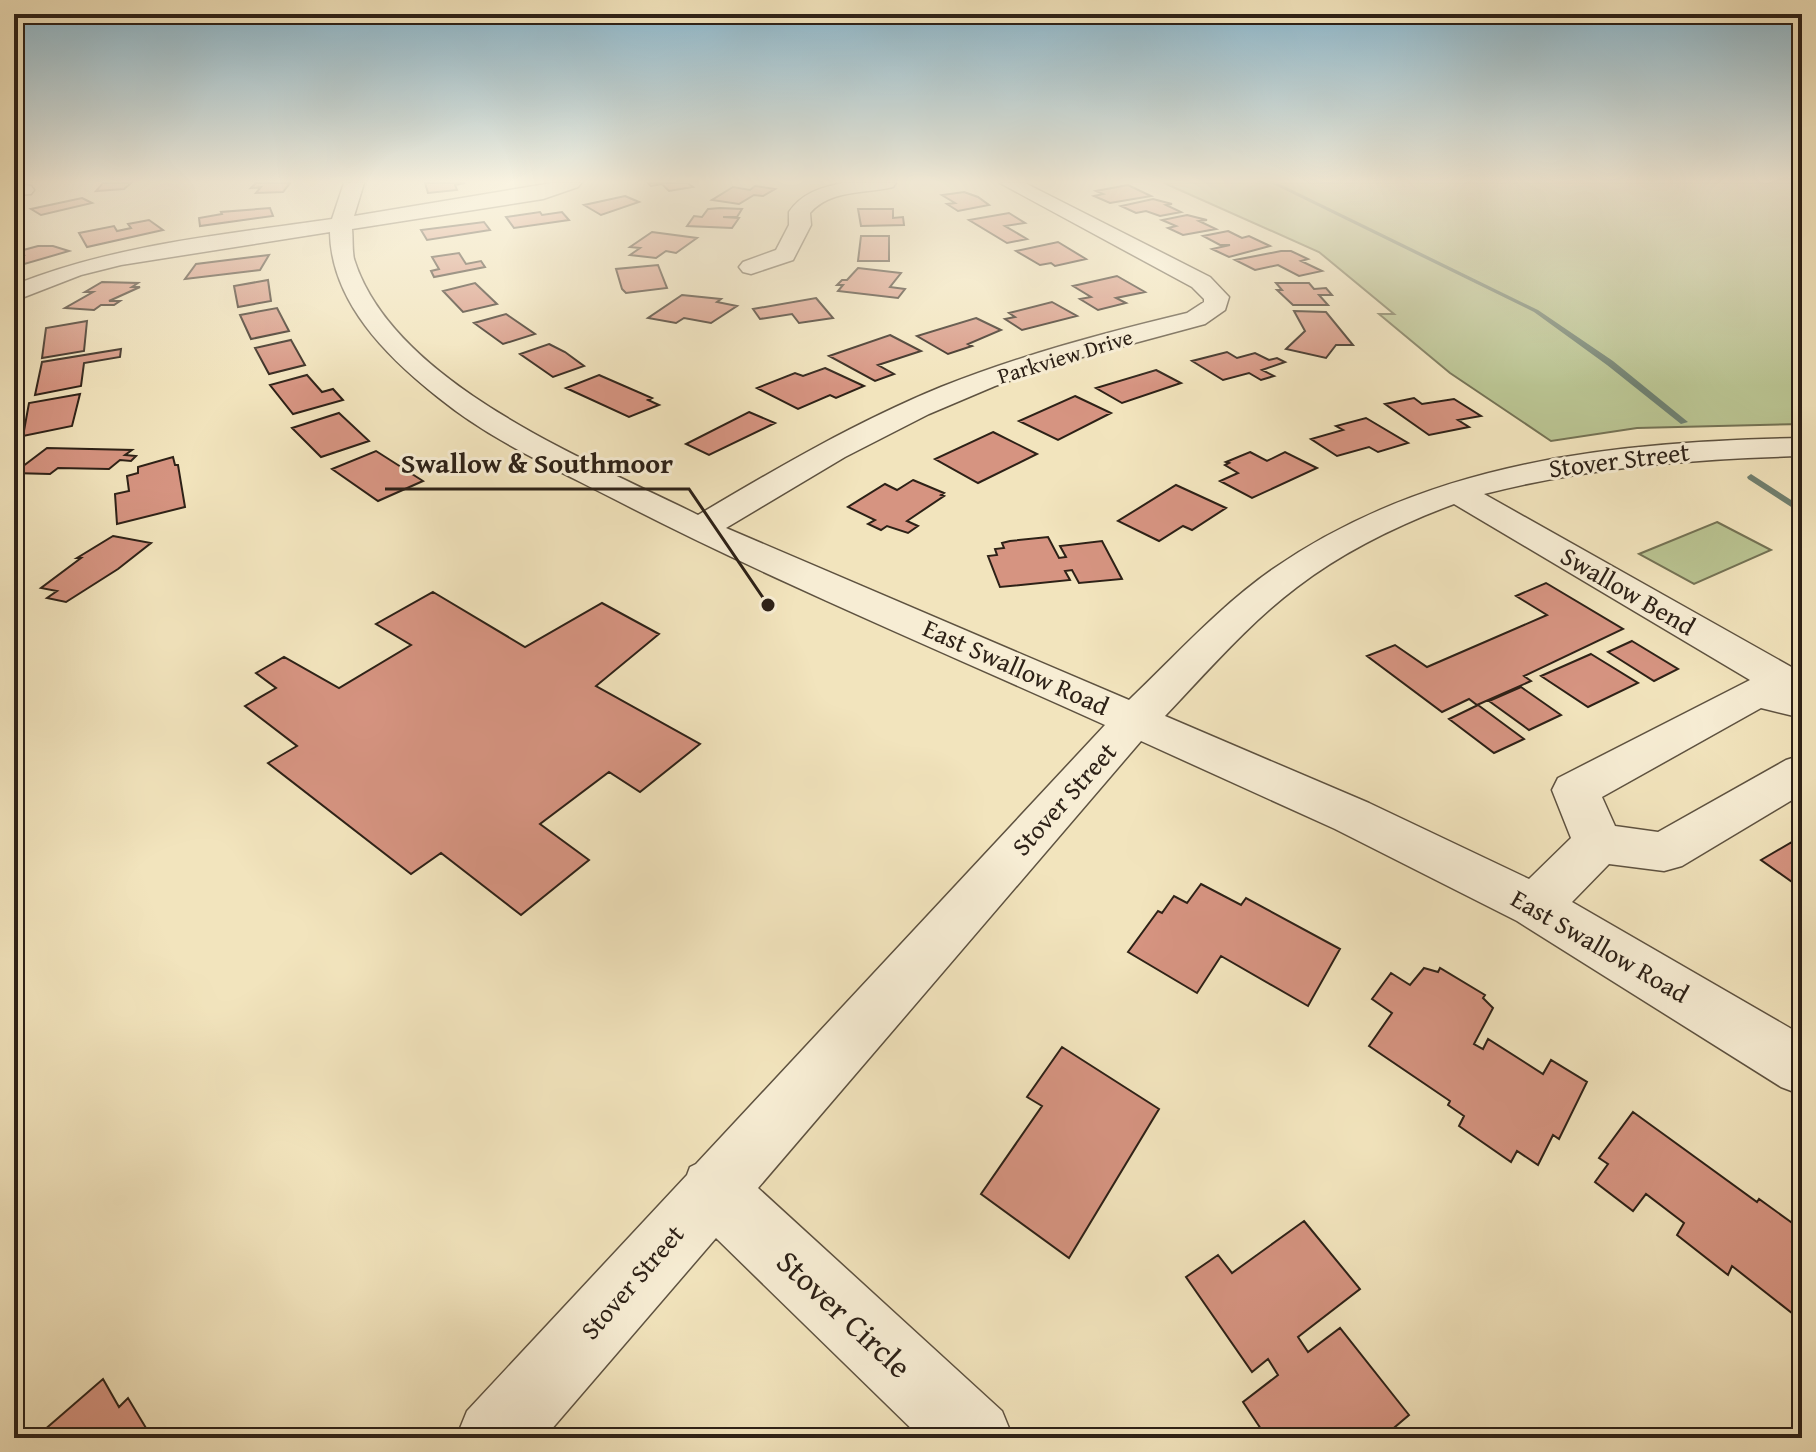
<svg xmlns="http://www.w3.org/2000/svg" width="1816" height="1452" viewBox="0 0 1816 1452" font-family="'Gentium Book Plus',serif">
  <rect width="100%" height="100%" fill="#f2e4bd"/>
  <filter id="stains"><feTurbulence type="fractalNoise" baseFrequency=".0025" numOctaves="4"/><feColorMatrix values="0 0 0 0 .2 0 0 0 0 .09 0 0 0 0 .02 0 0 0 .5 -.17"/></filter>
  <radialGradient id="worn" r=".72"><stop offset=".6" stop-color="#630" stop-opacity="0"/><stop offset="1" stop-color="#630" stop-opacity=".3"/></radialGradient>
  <path fill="#bac492" stroke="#747254" stroke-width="2" d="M1164,183H1802V424L1637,428L1551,441L1450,373L1379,314H1394L1319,252Z
    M1717,522L1771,550L1694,584L1639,554Z"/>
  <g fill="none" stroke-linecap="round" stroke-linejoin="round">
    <path fill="#708070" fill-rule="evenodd" d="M1271,183H1278L1538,310L1613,361L1688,422L1681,424L1607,365L1534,312Z
      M1751,474L1802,507V514L1748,479L1747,477Z"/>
  </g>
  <path fill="#d69481" stroke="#2d2117" stroke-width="2" d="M103,183H131L124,189L96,191Z
    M256,183H290L283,192L256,193L261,187L251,188Z
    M425,183H465L455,185L457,190L428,193Z
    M648,183H688L693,187L669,191L662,184L651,186Z
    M1128,185L1151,196L1110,203L1094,196L1103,194L1096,191Z
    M755,186L775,189L763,196L754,195L739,204L712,200L733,187L750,190Z
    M964,192L978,197L989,205L958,211L947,204L955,203L942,195Z
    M625,196L639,202L601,215L584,205Z
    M82,198L92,203L41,215L31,209Z
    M1153,199L1172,204L1166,205L1181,212L1160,216L1146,211L1136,213L1121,206Z
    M270,208L273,216L200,226L199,218L222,214L221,212Z
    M708,209L720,208L742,209L737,217H723L739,218L732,228L687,226L694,216L702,217Z
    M858,209H893V218L903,217L904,225L861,226Z
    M540,212L542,215L562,212L569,220L514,228L506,217Z
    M1009,213L1025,223L1005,226L1027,239L1007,243L969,220Z
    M1187,215L1207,220L1199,221L1216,229L1183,235L1168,228L1176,226L1162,220Z
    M149,220L163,230L87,247L79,233L114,226L117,231L131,228L128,224Z
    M484,222L490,230L427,240L421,230Z
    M1228,231L1242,238L1249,236L1270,246L1229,257L1212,249L1230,245H1220L1203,236Z
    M652,232L697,238L676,253L666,251L656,258L630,255L640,248L630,247Z
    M861,236H889V261H858Z
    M1058,242L1086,259L1055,266L1051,263L1040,265L1016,251Z
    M38,246H53L69,251L14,267V257L23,255L16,252Z
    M1281,251H1291L1308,259L1301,261L1322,271L1299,276L1278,265L1255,270L1235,260Z
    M459,253L466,264L481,261L485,267L434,277L431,271L439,269L432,257Z
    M269,255L260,270L185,279L196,264Z
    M658,265L667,288L626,293L622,289L616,269Z
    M858,268L901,273L890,287L905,289L898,298L838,291L843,285H837L842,280H847Z
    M1117,276L1145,292L1116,298L1126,303L1098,310L1080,299L1091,297L1073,286Z
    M268,280L271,301L238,307L234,286Z
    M102,282L138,283L132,287H140L109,301H120L114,305H101L94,310L65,308L93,292H85Z
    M475,283L497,304L463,312L443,291Z
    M1276,283H1309L1314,289L1326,288L1332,295H1319L1328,305H1293L1277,290H1282Z
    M682,295L721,299L717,302L737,306L711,323L684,318L676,323L648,318Z
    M816,298L833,318L799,323L792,314L760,319L753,309Z
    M1052,302L1077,316L1022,330L1005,319L1015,317L1009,313Z
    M277,308L289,331L251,339L240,315Z
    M1294,311L1326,312L1353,345H1336L1326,358L1286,349L1305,331Z
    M506,314L535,334L503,344L474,323Z
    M976,318L1001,330L968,344L972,346L948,354L917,336Z
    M87,321L84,351L42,358L46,328Z
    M890,335L921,351L878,365L894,374L875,381L829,356Z
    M291,340L305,365L269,374L255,348Z
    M549,344L565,352L584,366L553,377L520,354Z
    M121,349L120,357L84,363L81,386L35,395L42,362Z
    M1227,352L1237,358L1255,353L1269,360L1277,358L1285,362L1262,370L1274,376L1261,380L1249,373L1223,380L1192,361Z
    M825,368L864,386L836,398L830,395L798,409L757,388L795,373L803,376Z
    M1156,370L1181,383L1122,403L1096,388Z
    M307,375L322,392L333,389L343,400L293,414L270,385Z
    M599,375L652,398L648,400L659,405L629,417L566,388Z
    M80,394L72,426L23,436L29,403Z
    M1075,396L1111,413L1058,440L1019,421Z
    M1414,398L1422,404L1454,399L1481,416L1458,420L1469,427L1429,435L1385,404Z
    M749,412L775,423L709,455L686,444Z
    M339,413L369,441L321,457L292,428Z
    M1366,418L1408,443L1378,452L1369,447L1337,456L1311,439L1343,430L1336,426Z
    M993,432L1037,454L978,483L935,459Z
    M47,448L132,450L125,455L136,456L131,461L120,460L109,469L58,468L50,474L14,473Z
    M376,451L423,481L378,501L332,469Z
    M1250,452L1267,461L1285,452L1317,468L1252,498L1220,481L1238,473L1225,465L1229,463L1226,462Z
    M173,457L175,465H178L185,507L117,524L115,494L129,491L127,476L138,473V467Z
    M913,480L944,493L941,495L944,496L907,521L918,526L908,533L887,526L881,530L868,524L875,520L848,507L885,484L897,490Z
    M1176,485L1226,508L1192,530L1183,526L1159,541L1118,521Z
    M113,536L151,543L118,569L66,602L47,598L57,591L41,588L81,558H77Z
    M1048,537L1059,558L1066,557L1060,546L1102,541L1122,579L1079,583L1072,570L1065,571L1070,580L1000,587L988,556L997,555L995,549L1004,548L1002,543L1010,541Z
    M1546,583L1623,629L1524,676L1531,681L1477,705L1469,699L1442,712L1367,656L1395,645L1427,667L1547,615L1516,596Z
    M433,592L525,647L602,603L659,634L596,686L700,744L640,792L609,772L540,824L589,860L521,915L441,853L411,874L268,763L297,746L245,706L276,688L256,673L284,657L339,688L411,645L376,624Z
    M1632,641L1678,669L1654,681L1608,652Z
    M1591,654L1638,683L1588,707L1541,676Z
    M1521,687L1561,715L1529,730L1489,701Z
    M1478,705L1524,739L1494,753L1449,719Z
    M1792,842L1802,850V889L1761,860Z
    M1201,884L1241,905L1246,898L1340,949L1308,1006L1221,956L1197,993L1128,952L1158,911L1162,913L1174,896L1187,903Z
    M1424,968L1438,972L1440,968L1485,995L1483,998L1493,1008L1474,1044L1483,1049L1488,1039L1543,1074L1551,1060L1587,1082L1559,1139L1553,1135L1538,1165L1517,1151L1511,1162L1459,1126L1464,1116L1448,1105L1450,1101L1369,1046L1392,1013L1372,999L1391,973L1410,985Z
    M1062,1047L1159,1109L1069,1258L981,1194L1042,1106L1027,1097Z
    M1633,1112L1757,1202L1759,1199L1802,1230V1321L1732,1266L1728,1275L1677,1235L1684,1223L1646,1194L1633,1211L1595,1182L1608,1164L1599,1158Z
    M1304,1221L1360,1289L1298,1337L1308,1352L1340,1328L1409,1415L1382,1438H1267L1243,1402L1278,1375L1268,1359L1252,1372L1186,1277L1218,1255L1232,1273Z
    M103,1379L119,1407L128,1398L152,1438H35Z"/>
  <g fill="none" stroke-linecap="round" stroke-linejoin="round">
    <g stroke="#5e5240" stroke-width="3">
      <path id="minor" d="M14,183L31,186L34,190L31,194L14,195Z
        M344,183H364L354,216L552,183H581L578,187L543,199L352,229C353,238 352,250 354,259C393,384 590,461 698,515C777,468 856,422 941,387C1021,355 1104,333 1187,313L1204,302V299L1192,287L1000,183H1025L1210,277L1229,297L1225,310L1205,324L1064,362L995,386L929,414L845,457L726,528L1129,700C1175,656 1220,606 1273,569C1431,460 1615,442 1802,438V456C1694,459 1589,467 1484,494L1802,673V718L1761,708L1602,797L1615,826L1658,832L1786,760L1802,755V794L1682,866L1664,871L1609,864L1572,902L1802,1035V1095L1781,1087L1517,921L1335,829L1141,741L758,1188L1002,1411L1013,1438H921L716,1238L544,1438H456L467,1411L687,1175L690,1167L696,1164L1105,725C942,651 775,582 616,500C556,469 492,441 439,398C387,357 331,302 330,232L121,265L81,275L14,301V285C117,244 223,235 332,219ZM1454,504L1750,680L1558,778L1552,790L1571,838L1529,879L1369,803L1165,716C1207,672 1248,624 1297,587C1344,551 1398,525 1454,504Z
        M842,183H896L893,187C865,194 831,189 810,213L811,225L793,260L751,274L743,272L739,267L743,262L776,250L789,225V212C802,193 820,188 842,183Z"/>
    </g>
    <use href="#minor" fill="#f7edd4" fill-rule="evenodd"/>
  </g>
  <linearGradient id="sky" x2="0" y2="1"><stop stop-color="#89b8d0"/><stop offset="0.47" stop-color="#f9f3e1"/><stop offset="1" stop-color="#f9f3e1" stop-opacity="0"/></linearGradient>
  <rect width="1816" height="386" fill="url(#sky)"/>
  <g text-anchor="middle" stroke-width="6" stroke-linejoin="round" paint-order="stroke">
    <g font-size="22" fill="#2d2117" stroke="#f7edd4">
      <text transform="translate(1065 356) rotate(-17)" y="8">Parkview Drive</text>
    </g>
    <g font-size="26" fill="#2d2117" stroke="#f7edd4">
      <text transform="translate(1619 460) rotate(-7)" y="9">Stover Street</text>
      <text transform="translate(1628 591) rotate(30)" y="9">Swallow Bend</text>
      <text transform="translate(1016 667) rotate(24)" y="9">East Swallow Road</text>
      <text transform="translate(1064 799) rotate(-48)" y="9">Stover Street</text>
      <text transform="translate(1600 946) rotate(30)" y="9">East Swallow Road</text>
      <text transform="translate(632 1282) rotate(-49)" y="9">Stover Street</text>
    </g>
    <g font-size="32" fill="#2d2117" stroke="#f7edd4">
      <text transform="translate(844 1314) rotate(43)" y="11">Stover Circle</text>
    </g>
  </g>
  <path fill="none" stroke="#2d2117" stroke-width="3" d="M768 605L689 489H385"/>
  <circle fill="#2d2117" stroke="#f7edd4" stroke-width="3" cx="768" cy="605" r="8"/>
  <g font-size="28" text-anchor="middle" font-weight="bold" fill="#2d2117" stroke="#f7edd4" stroke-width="6" stroke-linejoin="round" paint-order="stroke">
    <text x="537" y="473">Swallow &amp; Southmoor</text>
  </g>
  <rect width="1816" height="1452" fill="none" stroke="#f2e4bd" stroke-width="48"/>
  <rect x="16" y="16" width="1784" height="1420" fill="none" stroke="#2d2117" stroke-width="4"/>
  <rect x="24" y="24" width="1768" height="1404" fill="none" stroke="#2d2117" stroke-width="2"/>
  <rect width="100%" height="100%" filter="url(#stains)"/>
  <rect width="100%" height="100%" fill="url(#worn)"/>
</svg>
